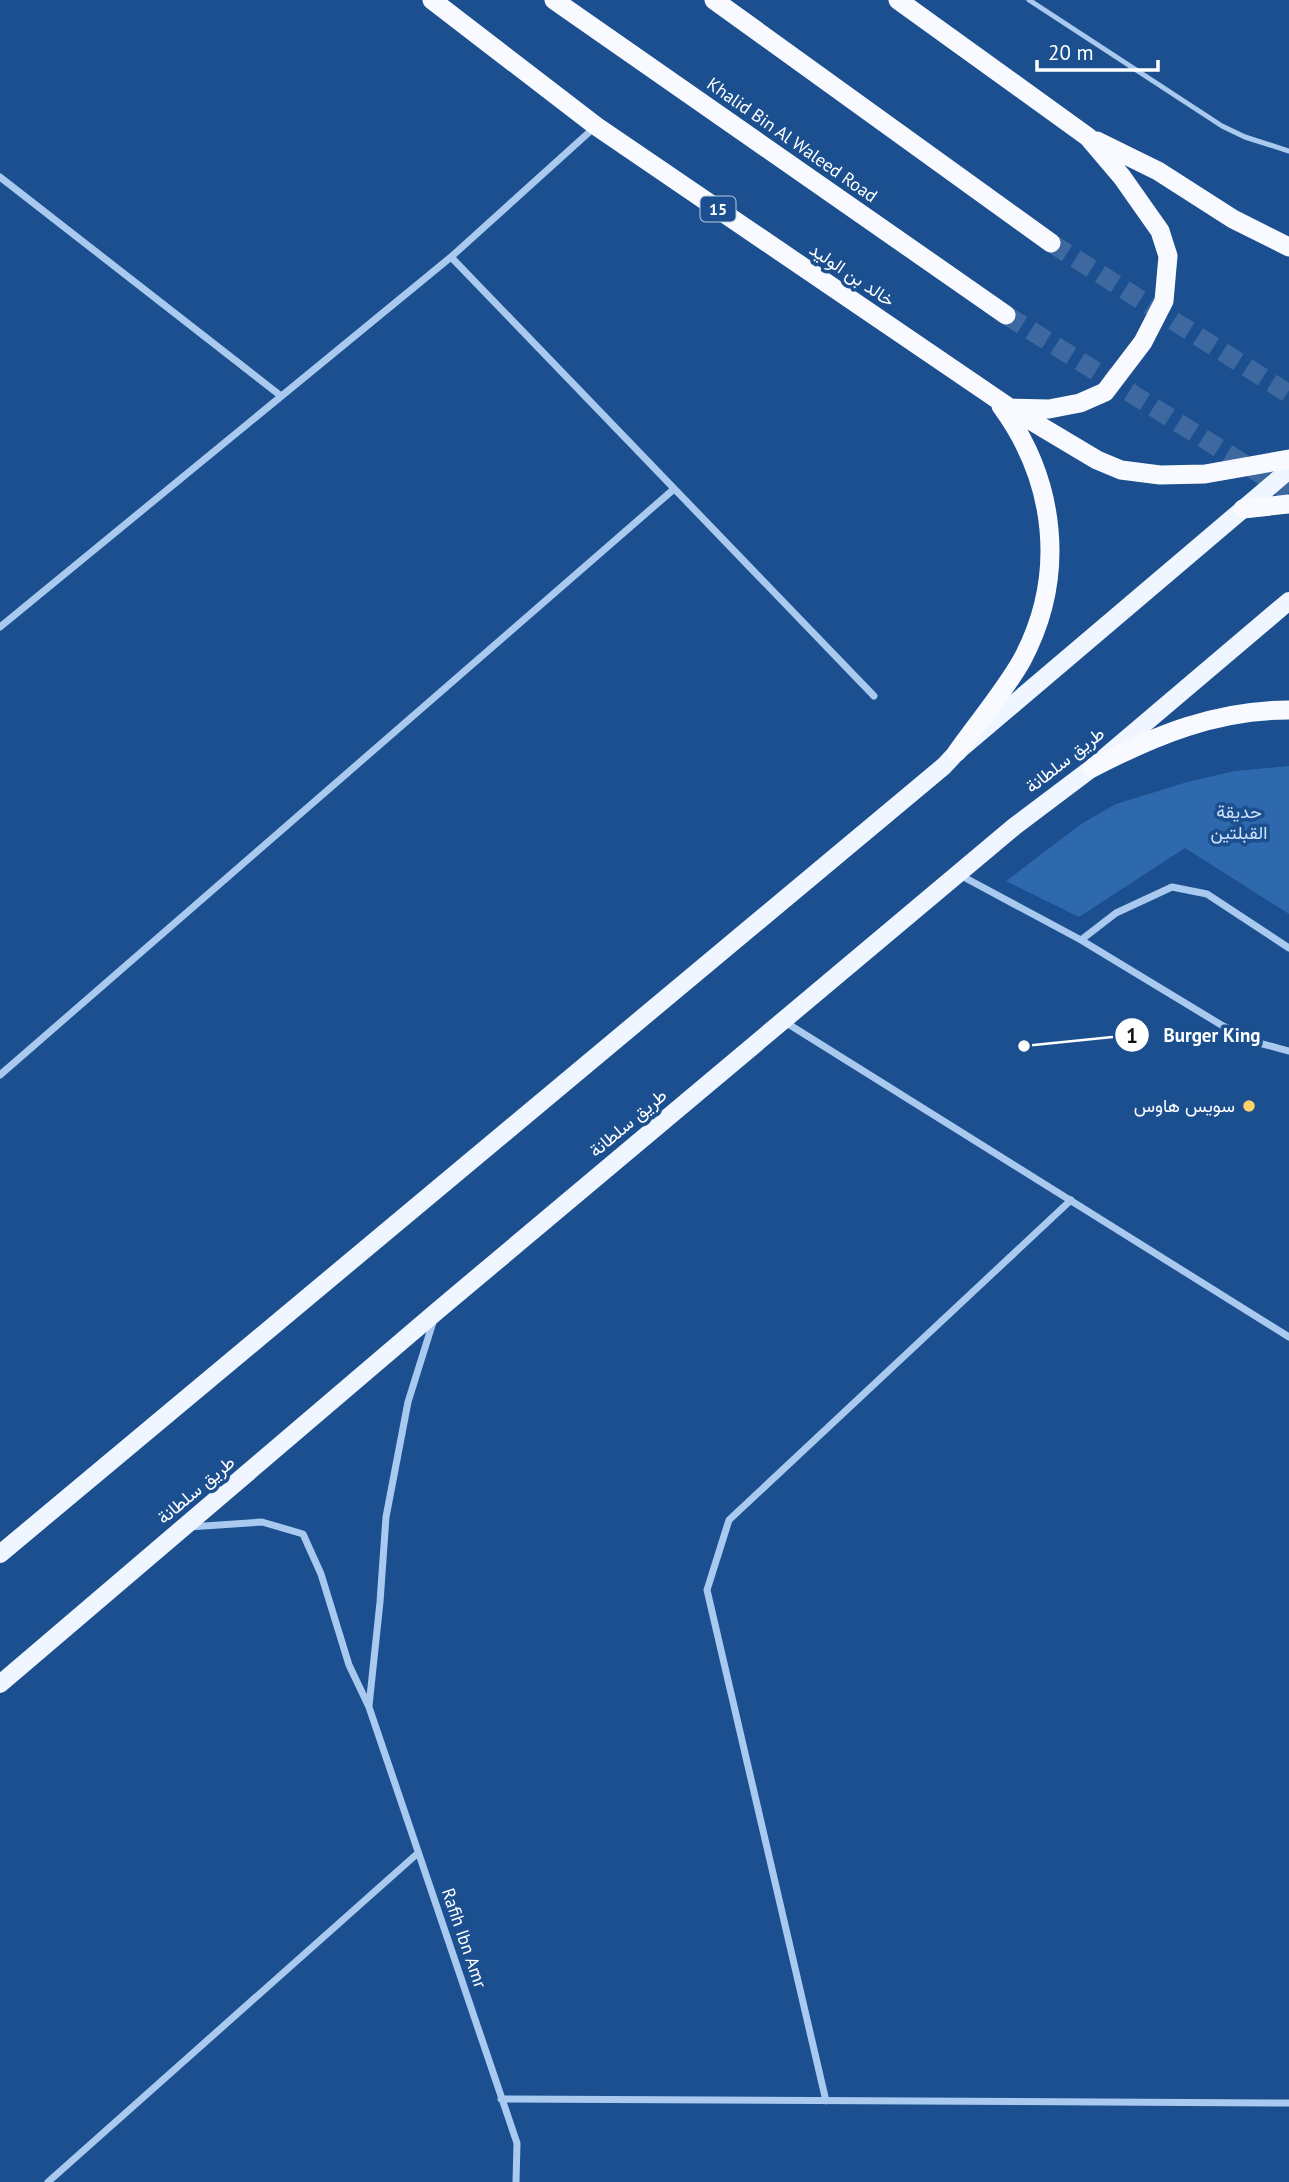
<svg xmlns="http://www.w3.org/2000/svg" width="1289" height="2182" viewBox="0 0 1289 2182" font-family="'PT Sans',Vazirmatn,sans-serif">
  <rect width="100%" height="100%" fill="#1b4f8f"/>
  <path fill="#2e69ad" d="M1289,766V914L1185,848L1079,917L1006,881L1081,824L1116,804L1184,783L1234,771Z"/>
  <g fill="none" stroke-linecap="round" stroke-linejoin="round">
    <path stroke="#3d69a0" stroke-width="19" stroke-dasharray="19 10" stroke-linecap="butt" d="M1051,243L1289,394
      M1006,315L1289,492"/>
    <path stroke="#a9c9ee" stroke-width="5" d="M1029,0L1222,126L1245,137L1289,151"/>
    <path stroke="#a9c9ee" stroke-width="7" d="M0,177L281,396
      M451,257L874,696
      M0,627L451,257L596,126
      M958,874L1081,940L1116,913L1172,887L1207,894L1289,948
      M1081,940L1223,1026L1255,1042L1289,1051
      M785,1022L1289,1337
      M0,1075L674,489
      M189,1527L262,1522L303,1534L321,1574L349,1665L369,1707L517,2143L516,2182
      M369,1706L380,1602L386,1517L408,1402L434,1319
      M501,2099L1289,2103
      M826,2101L707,1590L729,1520L1071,1200
      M48,2182L418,1853"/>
    <path stroke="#f0f6ff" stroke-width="18" d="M0,1554L944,766L957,752L1289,470
      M0,1684L436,1312L1015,826L1092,768L1289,601"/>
    <path stroke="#f8faff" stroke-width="19" d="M432,0L596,126L1010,408L1097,460L1121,470L1160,475L1205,474L1289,459
      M554,0L1006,315
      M714,0L1051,243
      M898,0L1088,137L1122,177L1160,231L1168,256L1164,301L1143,342L1105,392L1080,403L1049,409L1011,408
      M1097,141L1158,171L1233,219L1289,247
      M1243,509L1289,504
      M957,752C978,722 1004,692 1022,660C1067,576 1056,481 1001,406
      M1092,768C1156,735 1216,710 1289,710"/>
  </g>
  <circle fill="#ffd166" stroke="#1b4f8f" stroke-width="2.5" cx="1249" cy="1106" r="7"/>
  <g text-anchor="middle" stroke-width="7" stroke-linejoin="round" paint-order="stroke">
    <rect fill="#1b4f8f" stroke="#bbcadd" stroke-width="2" x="700.5" y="196.5" width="35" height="25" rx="5"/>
    <g font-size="16" font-weight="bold" fill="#fff">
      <text x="718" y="215">15</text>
    </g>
    <g font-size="18" fill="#fff" stroke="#1b4f8f">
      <text transform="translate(792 140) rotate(35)" y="6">Khalid Bin Al Waleed Road</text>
      <text transform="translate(852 275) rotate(34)" y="6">خالد بن الوليد</text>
      <text transform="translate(1065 760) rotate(-38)" y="6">طريق سلطانة</text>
      <text transform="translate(628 1123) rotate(-40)" y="6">طريق سلطانة</text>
      <text transform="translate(196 1490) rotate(-40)" y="6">طريق سلطانة</text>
      <text transform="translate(464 1938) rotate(71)" y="6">Rafih Ibn Amr</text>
    </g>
    <g font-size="18" fill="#cfe3fa" stroke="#1b4f8f">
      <text x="1239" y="818">حدیقة<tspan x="1239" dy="21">القبلتین</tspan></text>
    </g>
    <g font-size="18" fill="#fff" stroke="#1b4f8f" text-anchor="end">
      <text x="1235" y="1112">سويس هاوس</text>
    </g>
  </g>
  <path fill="none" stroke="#fff" stroke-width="2.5" d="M1024 1046L1132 1035"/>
  <g fill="#fff" stroke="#1b4f8f" stroke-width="2.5">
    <circle cx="1024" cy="1046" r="7"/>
    <circle cx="1132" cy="1035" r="18"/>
  </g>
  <g font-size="21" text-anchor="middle" font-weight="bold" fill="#111">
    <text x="1132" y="1043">1</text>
  </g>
  <g font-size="19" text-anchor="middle" font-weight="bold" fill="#fff" stroke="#1b4f8f" stroke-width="7" stroke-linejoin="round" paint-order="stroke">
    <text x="1212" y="1042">Burger King</text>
  </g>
  <path d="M1037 60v10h121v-10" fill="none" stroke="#ffffff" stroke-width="3.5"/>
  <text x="1048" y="60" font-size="21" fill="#ffffff" stroke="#1b4f8f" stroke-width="5" paint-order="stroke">20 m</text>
</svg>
